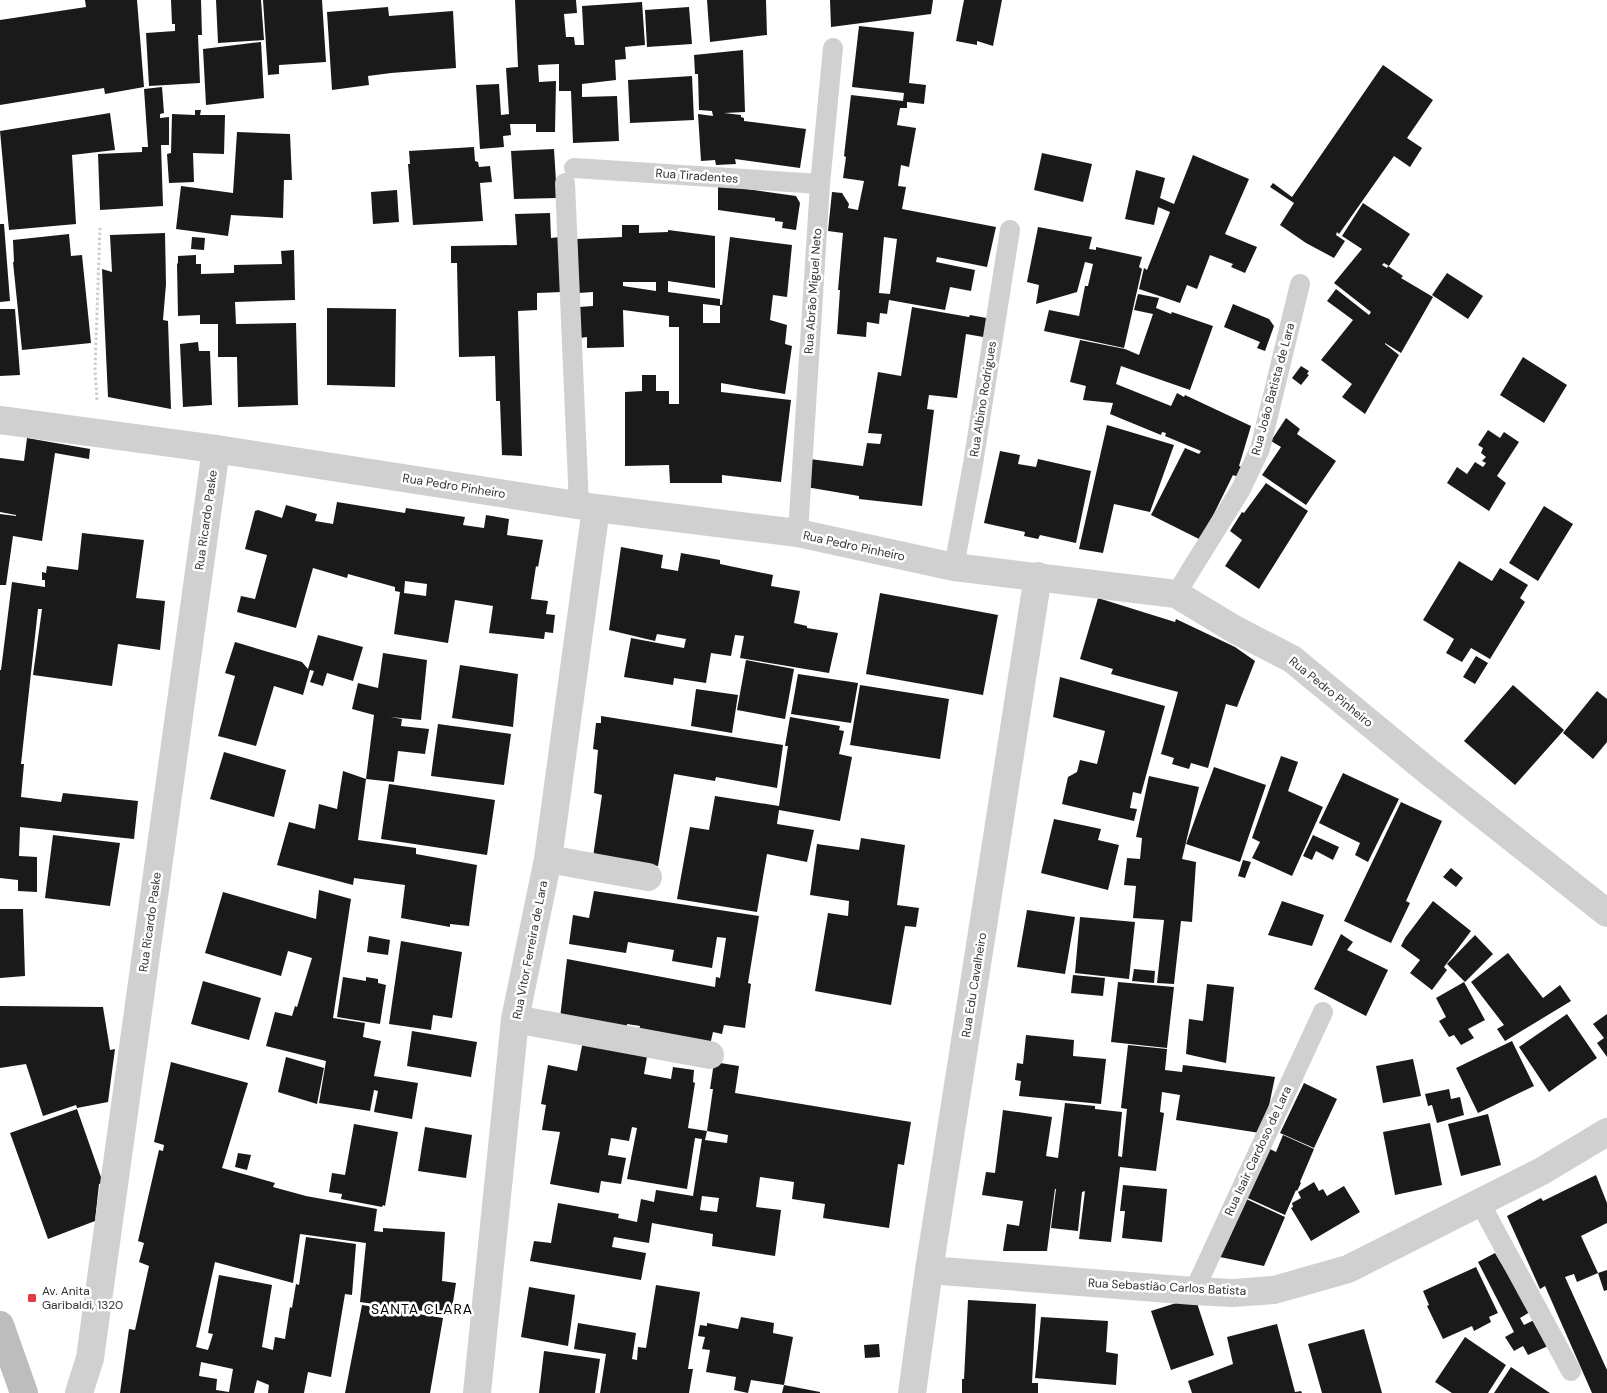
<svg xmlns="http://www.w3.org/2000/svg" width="1607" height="1393" viewBox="0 0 1607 1393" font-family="'DM Sans',sans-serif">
  <rect width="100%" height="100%" fill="#fff"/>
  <path fill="#1a1a1a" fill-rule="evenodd" d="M85,0H137L144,87L105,94L104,88L0,105V20L86,7Z
    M171,0H201L202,35H198L200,83L149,86L146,33L175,31V24H172Z
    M216,0H261L264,40L218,43Z
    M263,0H322L326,62L279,65V74L268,75Z
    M515,0H576L577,13L564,14L566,37H574L575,45H584L582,6L642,2L645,45L625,47L626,59L615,60L616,80L582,84V97L617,96L619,141L573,143L571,91H559V64L538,65L539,82L556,81L555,132H536V124H510L511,135L503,136L504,147L480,149L476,85L499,84L501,115L509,114L506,68L518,67Z
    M707,0H766L767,35L710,42Z
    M830,0H933L931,14L831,27Z
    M964,0H1002L993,46L977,41V45L956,41Z
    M388,7L389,16L453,11L456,68L391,73L368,76L369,85L332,90L327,12Z
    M689,7L692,44L647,47L645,10Z
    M859,26L914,32L909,83L926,85L924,104L907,102V108H900L897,125L916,128L909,167L901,165L898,186L906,187L902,209L996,227L987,267L937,257L936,262L975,270L971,291L950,287L945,310L889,300L887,314L880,313L879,324L867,322L866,337L837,334L840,290H838L843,233L828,231L832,192L842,193L849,204L848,208L858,210L864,181L843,178L846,157L844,156L851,95L903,101L904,93L852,87ZM884,237L897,239L890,294L879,293Z
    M261,42L264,98L206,105L203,49Z
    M743,50L745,112L724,113L741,115V117L744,118V121L806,129L800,168L735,159L736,164L716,165L715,160L701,161L698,114L713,116L712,111L699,110L698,74H695L694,55Z
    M1383,65L1433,100L1407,138L1422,148L1410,167L1394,156L1339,234L1337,232L1336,235L1345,241L1334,258L1306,243L1280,225L1294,203L1270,187L1273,183L1292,197Z
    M692,76L694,120L630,123L628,80Z
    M162,87L164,113L160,114V118L169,117V145H161L163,206L100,210L98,154L142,152V147H148L144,89Z
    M195,110H201L200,115H225L224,154L193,153L194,182L169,183L167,154L171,153L172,114L195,115Z
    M110,113L115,150L72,155L76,224L9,230L0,131Z
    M237,132L290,134L292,180H284L283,218L231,215L228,236L176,229L181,186L233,193Z
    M474,147L475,161L478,162L479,167L490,166L492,182L480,183L483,221L413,225L408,164H410L409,151Z
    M554,149L557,198L514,199L511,151Z
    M1042,153L1092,164L1083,202L1034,190Z
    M1193,155L1249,179L1225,234L1257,247L1245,273L1231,267L1233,264L1210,255L1197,289L1187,285L1180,303L1139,289L1144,268L1147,270L1170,212L1158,207L1154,225L1125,219L1136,170L1165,178L1160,198L1174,204Z
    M718,185L796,196L800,203L796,230L782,228L783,222L775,221V218L718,210Z
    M397,190L399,222L373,224L371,192Z
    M1363,203L1410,234L1389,266L1384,263L1382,265L1387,268L1388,266L1403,276L1401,278L1433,297L1401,353L1385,343V344L1399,355L1365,414L1342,397L1352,384L1321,360L1353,320L1327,301L1336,289L1369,315L1371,312L1334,283L1362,249L1342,236Z
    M550,213L551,238L560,237L562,292L537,293V310L518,311L522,456L502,455L500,401H496L495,356L459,357L457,263H451V246L517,245L515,214Z
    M0,224H4L10,301L0,302Z
    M622,225H639V233L668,232V230L715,236V288L668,281V292L720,299V305H722L730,237L792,245L787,297L773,295L770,320L787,325L785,344L792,346L785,394L721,383V392L791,400L781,482L722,475V483H670L669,465L625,466V392L642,391V375H656V391H669V404H679V327H669V316L623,310L624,347L587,348V337L580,338L579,307L593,306V292L578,293L577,239L622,237ZM623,282H656V291L623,286ZM703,304L720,306V323H703Z
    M1038,227L1092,237L1089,249L1096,250V247L1142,257L1139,267L1142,269L1124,348L1044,331L1049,310L1079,316L1085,286H1088L1093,264L1085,262L1077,292L1036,304L1039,285L1027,282Z
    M165,233L166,284L163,320L168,321L171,409L108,397L102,269L112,272L110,235Z
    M69,234L71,256L82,255L91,343L22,350L13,262H14L13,240Z
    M192,237L205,238L204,250L191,249Z
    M294,250L295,300L235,302L236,324L296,323L298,405L238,407L237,357H218V324H200V315L178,316L177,264L178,263V256L196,255V264H201V274L234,273V265L282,264L281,251Z
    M1447,273L1483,296L1468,319L1432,295Z
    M1138,294L1159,298L1156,308L1171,314L1172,312L1213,326L1190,390L1121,366L1116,384L1171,406L1177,393L1184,397L1185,395L1251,426L1239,466L1242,467L1238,477L1233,475L1201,540L1151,515L1185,448L1199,454L1201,451L1165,436L1166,433L1162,432L1161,435L1110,414L1113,403L1083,400L1086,386L1070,382L1080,340L1125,349L1139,355L1153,314L1134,310Z
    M1233,304L1269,319L1274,326L1265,351L1257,348L1260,342L1224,327Z
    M912,307L969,317L970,315L992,319L989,338L966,334L957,398L929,395L927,409L934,410L922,506L859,499V496L806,487L810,459L863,466L867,443L880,444L882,434L868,433L878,372L901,376Z
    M327,308L396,309L395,387L327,385Z
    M0,309H15L20,375L0,376Z
    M198,342L199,351H210L212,405L183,407L180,344Z
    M1523,357L1567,385L1544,423L1500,395Z
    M1301,366L1309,371L1307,374L1309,375L1301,385L1292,378Z
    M1286,418L1300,429L1297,434L1336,461L1306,505L1262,475L1281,447L1271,441Z
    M1107,425L1174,445L1150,512L1114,504L1103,553L1079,549Z
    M1488,430L1500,438L1504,432L1519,442L1497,476L1506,483L1489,511L1447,483L1457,467L1467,474L1475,462L1483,467L1486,463L1482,461L1486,457L1481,453L1483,448L1478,445Z
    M27,438L90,449L89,459L55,453L42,541L13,536L6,585H0V514L16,516V515L0,512V458L24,461Z
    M1000,451L1020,455L1018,464L1036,467L1038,459L1091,471L1076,543L1040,535L1038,539L1024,536L1025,532L984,523Z
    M1266,483L1308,511L1259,589L1225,566L1242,540L1230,531L1242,512L1244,513Z
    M337,502L405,513L406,508L465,517L463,525L484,528L486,515L509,519L507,535L543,540L538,567L536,566L531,599L548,601L546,614L555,615L553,633L545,632L544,639L489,633L493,606L455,600L448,643L394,634L400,592L395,591V587L348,574L347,578L313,568L296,628L237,612L241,596L255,599L267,555L245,549L255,511L258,510L282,518L286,505L317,514L315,521L333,524ZM405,581L427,584L426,596L404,593Z
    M1544,506L1573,524L1538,581L1509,563Z
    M82,533L144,540L136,598L165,601L160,650L118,644L112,686L33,675L42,609H38L21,764H24L21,797L61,802L63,793L138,801L134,839L20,827L19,856L37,857V892L18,891V880L0,878V670H1L12,582L45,587V580H42V572L46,573L47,566L78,570Z
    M621,547L663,555L661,568L678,571L681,553L720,560V564L773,575L771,586L800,591L794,623L807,626V628L838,633L829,673L740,658L744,636L735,635L731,656L711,653L706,683L674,678L673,685L624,677L631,638L684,648L686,639L657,634L655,641L609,630Z
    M1459,561L1492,581L1500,568L1528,585L1520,598L1525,602L1490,659L1471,648L1462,662L1446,653L1454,639L1423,620Z
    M880,593L998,615L983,695L866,674Z
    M1098,598L1175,622L1176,619L1235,647L1255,661L1237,707L1226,704L1208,768L1191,763L1189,769L1172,764L1174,758L1161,754L1178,692L1111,674L1113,669L1080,659Z
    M318,635L363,647L353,681L327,673L323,686L310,682L314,671L310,670L303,695L274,686L256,746L218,736L235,676L225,673L235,642L302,662L308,669Z
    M383,653L427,660L421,720L390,717L402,719L401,726L429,729L425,754L398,751L394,782L366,779L374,715L352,709L358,683L378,688Z
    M1476,656L1488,663L1475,684L1463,677Z
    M746,660L794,669L785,719L737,710Z
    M460,665L518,674L513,727L452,718Z
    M798,674L858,683L851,723L791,714Z
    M1060,677L1165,706L1141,794L1133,792L1130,808L1137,809L1134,821L1062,804L1068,777L1077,772L1080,760L1097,764L1105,731L1053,717Z
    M860,685L949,699L940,759L850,745Z
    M1513,685L1564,730L1515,785L1464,741Z
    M696,689L738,695L732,733L691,726Z
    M1597,691L1607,699V742L1593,759L1563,733Z
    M601,716L783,745L777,788L716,777L715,781L674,774L658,866L593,857L602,795L594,793L598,750L593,749L596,723H601Z
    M790,717L840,726L839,730L844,731L839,754L852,757L840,821L779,810L777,824L814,830L807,862L767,854L757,912L677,899L690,827L709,830L715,796L779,806L788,746H785Z
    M438,724L511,734L504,785L431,776Z
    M224,752L286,770L274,817L210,799Z
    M1281,756L1298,762L1288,791L1323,807L1292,876L1252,858L1260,842L1252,838Z
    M1214,767L1266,785L1240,862L1186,844Z
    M343,771L366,779L358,840L416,848V854L477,865L469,926L450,924V927L401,918L405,885L354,878L353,885L277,865L289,822L315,829L319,804L337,809Z
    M1343,773L1399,799L1368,862L1355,855L1360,843L1319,823Z
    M1149,776L1199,787L1182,859L1196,862L1192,922L1181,921L1174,984L1157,983L1164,920L1133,918L1136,886L1124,885L1127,858L1140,859L1142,838L1136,837Z
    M389,784L495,800L487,855L381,839Z
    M1401,802L1442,821L1406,901L1410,903L1391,943L1344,921Z
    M1054,819L1101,829L1098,840L1119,845L1108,890L1041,873Z
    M53,835L120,843L110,906L45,898Z
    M1313,835L1339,847L1333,860L1316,851L1312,860L1303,856Z
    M861,838L905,845L897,905L919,908L916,927L905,926L891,1005L815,991L828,913L848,916L849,901L810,895L817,844L859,850Z
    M1243,860L1251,862L1245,878L1238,876Z
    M1451,868L1463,878L1456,887L1443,877Z
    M319,890L351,899L333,1018L365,1023L363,1037L381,1041L374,1076L418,1083L412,1119L374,1112L378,1091L374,1090L370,1111L319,1103L326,1061L266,1046L275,1012L292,1016L295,1006L297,1007L312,958L288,951L281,976L205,953L223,892L316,919Z
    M594,891L759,916L748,983L751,984L745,1028L724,1025L722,1034L713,1032L710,1045L638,1035L640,1026L627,1024L626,1032L560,1018L567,959L715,987L716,977L720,978L726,938L717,937L712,968L672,961L674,950L628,942L626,953L569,944L573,915L589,918Z
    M1282,901L1324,915L1312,946L1268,935Z
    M1433,901L1471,931L1444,967L1447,970L1432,990L1410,973L1420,960L1401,946L1405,938Z
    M0,909H23L25,976L0,978Z
    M1027,910L1075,917L1065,974L1017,967Z
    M1080,917L1135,922L1129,979L1075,973Z
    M1341,934L1353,942L1347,950L1388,970L1366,1016L1314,989Z
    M1475,935L1493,954L1465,982L1447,964Z
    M369,936L390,940L388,955L367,952Z
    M401,941L462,952L452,1018L433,1015L431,1030L389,1024Z
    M1508,953L1543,998L1560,985L1571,1001L1505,1041L1497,1029L1504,1025L1471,982Z
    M1134,969L1155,971L1154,983L1132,981Z
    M1073,975L1105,978L1103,996L1071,993Z
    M343,977L366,981V977L378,979V983L386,985L380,1024L337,1017Z
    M203,981L261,998L249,1040L191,1024Z
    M1118,982L1174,987L1167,1048L1111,1042Z
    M1464,982L1485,1020L1468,1029L1474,1038L1461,1045L1454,1035L1449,1037L1439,1021L1446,1017L1436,998Z
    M1207,984L1234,987L1226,1063L1186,1054L1189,1019L1203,1021Z
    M0,1006L103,1007L110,1050L115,1049L108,1102L77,1108L76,1105L43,1116L26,1064L0,1068Z
    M1567,1014L1597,1058L1549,1092L1519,1047Z
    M1607,1014V1057L1597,1043L1604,1038L1593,1024Z
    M412,1031L477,1042L471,1077L407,1066Z
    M1026,1035L1074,1040L1073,1056L1106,1059L1101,1104L1019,1096L1021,1081L1015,1080L1017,1063L1023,1064Z
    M583,1041L648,1051L644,1074L671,1079L673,1067L694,1070L693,1082L695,1083L688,1128L707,1131L705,1140L727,1143L728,1135L707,1131L713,1089H710L714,1062L739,1066L735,1093L911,1122L904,1165L898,1164L889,1228L823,1218L825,1204L792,1199L794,1182L760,1177L756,1207L781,1210L775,1256L712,1246L713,1234L652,1223L649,1243L614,1237L612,1247L646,1253L641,1280L530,1261L534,1241L551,1243L558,1203L619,1214L618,1218L637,1222L641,1199L654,1202L656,1190L693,1196L702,1139L695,1138L687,1189L627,1179L637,1128L632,1127L629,1141L611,1138L608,1155L626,1158L621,1184L601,1181L599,1193L550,1184L560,1132L542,1130L546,1105L541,1104L548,1065L577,1071ZM702,1196L719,1198L717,1212L700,1210Z
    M1512,1041L1534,1086L1478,1113L1456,1068Z
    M1128,1045L1167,1049L1165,1070L1182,1072L1183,1065L1275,1077L1265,1125L1260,1133L1176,1120L1180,1095L1162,1092L1160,1112L1164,1113L1156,1171L1120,1167L1111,1242L1079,1239L1085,1191L1082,1192L1078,1231L1051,1228L1056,1189H1055L1047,1251H1003L1007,1224L1019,1226L1023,1201L982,1195L986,1172L995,1173L1003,1110L1052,1117L1046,1156L1058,1158L1065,1103L1095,1106V1109L1122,1112L1118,1156L1122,1157L1127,1109L1121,1108Z
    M286,1057L324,1068L317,1104L278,1092Z
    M1413,1059L1421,1096L1383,1103L1376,1066Z
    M171,1062L248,1083L222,1168L275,1183L273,1187L306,1196L377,1209L374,1231L383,1232V1228L445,1232L442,1281L456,1283L451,1315L360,1302L366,1243L300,1234L293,1283L215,1262L196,1347L208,1350L213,1334L208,1333L219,1275L272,1285L262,1347L273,1350L275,1337L285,1339L290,1307L292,1308L296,1284L299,1285L306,1237L356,1244L352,1295L345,1294L331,1377L308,1372L304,1393H268L269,1385L257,1380L254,1393H120L129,1329L135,1330L149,1266L139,1262L144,1243L138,1241L159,1150L163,1151L164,1145L154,1142ZM201,1362L233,1369L229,1392L216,1390L217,1379L199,1376Z
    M1304,1083L1337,1099L1314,1148L1280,1133Z
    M1449,1089L1451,1099L1460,1097L1464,1115L1437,1123L1432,1105L1428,1106L1425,1094Z
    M77,1109L103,1183L99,1184L95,1221L48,1239L10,1133Z
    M1488,1114L1501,1165L1461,1176L1448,1124Z
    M1430,1123L1442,1185L1395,1195L1383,1132Z
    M354,1124L398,1132L385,1206L383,1205L382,1207L341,1199L342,1194L329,1192L332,1173L345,1175Z
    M425,1127L472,1135L466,1178L418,1171Z
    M1283,1135L1314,1149L1300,1182L1301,1183L1297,1191L1296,1190L1285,1215L1241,1195L1264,1146L1276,1152Z
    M238,1153L251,1155L247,1170L235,1167Z
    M1596,1175L1607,1203V1223L1581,1236L1598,1273L1577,1282L1574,1274L1565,1277L1607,1370V1393H1592L1545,1286L1540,1289L1507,1216L1541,1198L1543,1201Z
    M1314,1182L1319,1191L1323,1189L1327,1196L1344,1186L1360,1212L1311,1241L1291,1208L1293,1207L1292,1203L1301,1198L1298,1192Z
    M1123,1185L1167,1189L1162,1242L1122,1238L1125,1211H1120Z
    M1242,1197L1285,1217L1264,1266L1215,1256Z
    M1495,1253L1530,1312L1520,1318L1524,1325L1534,1320L1548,1346L1528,1355L1523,1346L1514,1351L1505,1337L1514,1332L1478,1262Z
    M1476,1267L1498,1313L1489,1317L1491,1322L1474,1331L1472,1326L1443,1339L1427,1306L1429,1305L1423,1291Z
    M1607,1270V1290L1604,1291L1598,1273Z
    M656,1285L700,1292L688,1369H693L689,1393H600L606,1354L574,1349L578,1323L636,1333L632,1359L637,1360L638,1347L646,1348Z
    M529,1287L575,1295L568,1346L521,1337Z
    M1195,1297L1214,1355L1171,1370L1151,1311Z
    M968,1300L1036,1304L1032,1383H1038V1393H962V1379H964Z
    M362,1305L443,1318L430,1393H345Z
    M741,1317L774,1323L773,1333L793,1337L784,1385L751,1380L748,1393L734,1390L736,1377L706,1372L710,1350L702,1349L705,1337L698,1336L700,1325L707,1326V1323L738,1329Z
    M1041,1317L1108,1321L1106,1352L1118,1354L1116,1385L1035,1378Z
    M1277,1324L1295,1392L1301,1391L1302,1393H1192L1188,1381L1233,1364L1227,1337Z
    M1364,1329L1382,1393H1322L1308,1344Z
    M1465,1337L1506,1365L1488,1393H1452L1435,1382Z
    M879,1344L880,1357L865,1358L864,1345Z
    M544,1351L600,1359L595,1393H539Z
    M1511,1367L1550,1393H1494Z
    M784,1385L820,1392V1393H782Z"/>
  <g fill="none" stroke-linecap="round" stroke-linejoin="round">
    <path stroke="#cdcdcd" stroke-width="3" stroke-dasharray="2.5 2.5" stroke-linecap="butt" d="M97,400L95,370L100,228"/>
    <path stroke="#d0d0d0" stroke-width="20" d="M574,168L820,184
      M565,183L579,505
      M798,533L820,184L833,48
      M954,567L973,464L1010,230
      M1176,594L1241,489L1260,449L1300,284
      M1480,1203L1571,1371
      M1194,1291L1323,1012"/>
    <path stroke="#d0d0d0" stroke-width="28" d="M548,859L648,877
      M515,1019L710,1055
      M929,1270L1194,1291L1233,1293L1274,1290L1348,1269L1542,1171L1607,1132
      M79,1393L90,1358L216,449
      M477,1393L515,1019L548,859L596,508"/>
    <path stroke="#d0d0d0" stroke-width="28" d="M0,420L216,449L596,508L798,533L954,567L1176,594L1234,629L1292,659L1429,772L1607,913
      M912,1393L929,1270L1038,576"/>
    <path stroke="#bdbdbd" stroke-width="28" d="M0,1325L24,1393"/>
  </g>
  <rect fill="#e63946" stroke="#fff" stroke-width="2" x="27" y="1293" width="10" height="10" rx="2.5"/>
  <g text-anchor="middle" stroke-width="5" stroke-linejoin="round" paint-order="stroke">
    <g font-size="12" fill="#333" stroke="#fff">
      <text transform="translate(697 176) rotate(4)" y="4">Rua Tiradentes</text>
      <text transform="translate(813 291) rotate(-86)" y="4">Rua Abrão Miguel Neto</text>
      <text transform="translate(1273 389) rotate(-75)" y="4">Rua João Batista de Lara</text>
      <text transform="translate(983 399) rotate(-81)" y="4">Rua Albino Rodrigues</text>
      <text transform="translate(454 486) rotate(9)" y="4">Rua Pedro Pinheiro</text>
      <text transform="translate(206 520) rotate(-82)" y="4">Rua Ricardo Paske</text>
      <text transform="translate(854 546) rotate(12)" y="4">Rua Pedro Pinheiro</text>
      <text transform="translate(1331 692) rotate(39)" y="4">Rua Pedro Pinheiro</text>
      <text transform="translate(150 922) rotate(-82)" y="4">Rua Ricardo Paske</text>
      <text transform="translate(530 950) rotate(-79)" y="4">Rua Vitor Ferreira de Lara</text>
      <text transform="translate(974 985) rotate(-81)" y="4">Rua Edu Cavalheiro</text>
      <text transform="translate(1258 1151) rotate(-65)" y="4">Rua Isair Cardoso de Lara</text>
      <text transform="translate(1167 1287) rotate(3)" y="4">Rua Sebastião Carlos Batista</text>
    </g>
    <g font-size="12" fill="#333" stroke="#fff" text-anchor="start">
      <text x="42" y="1295">Av. Anita<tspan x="42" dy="14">Garibaldi, 1320</tspan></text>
    </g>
    <g font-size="14" letter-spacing="1" fill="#000" stroke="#fff">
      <text x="422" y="1314">SANTA CLARA</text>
    </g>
  </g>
</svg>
